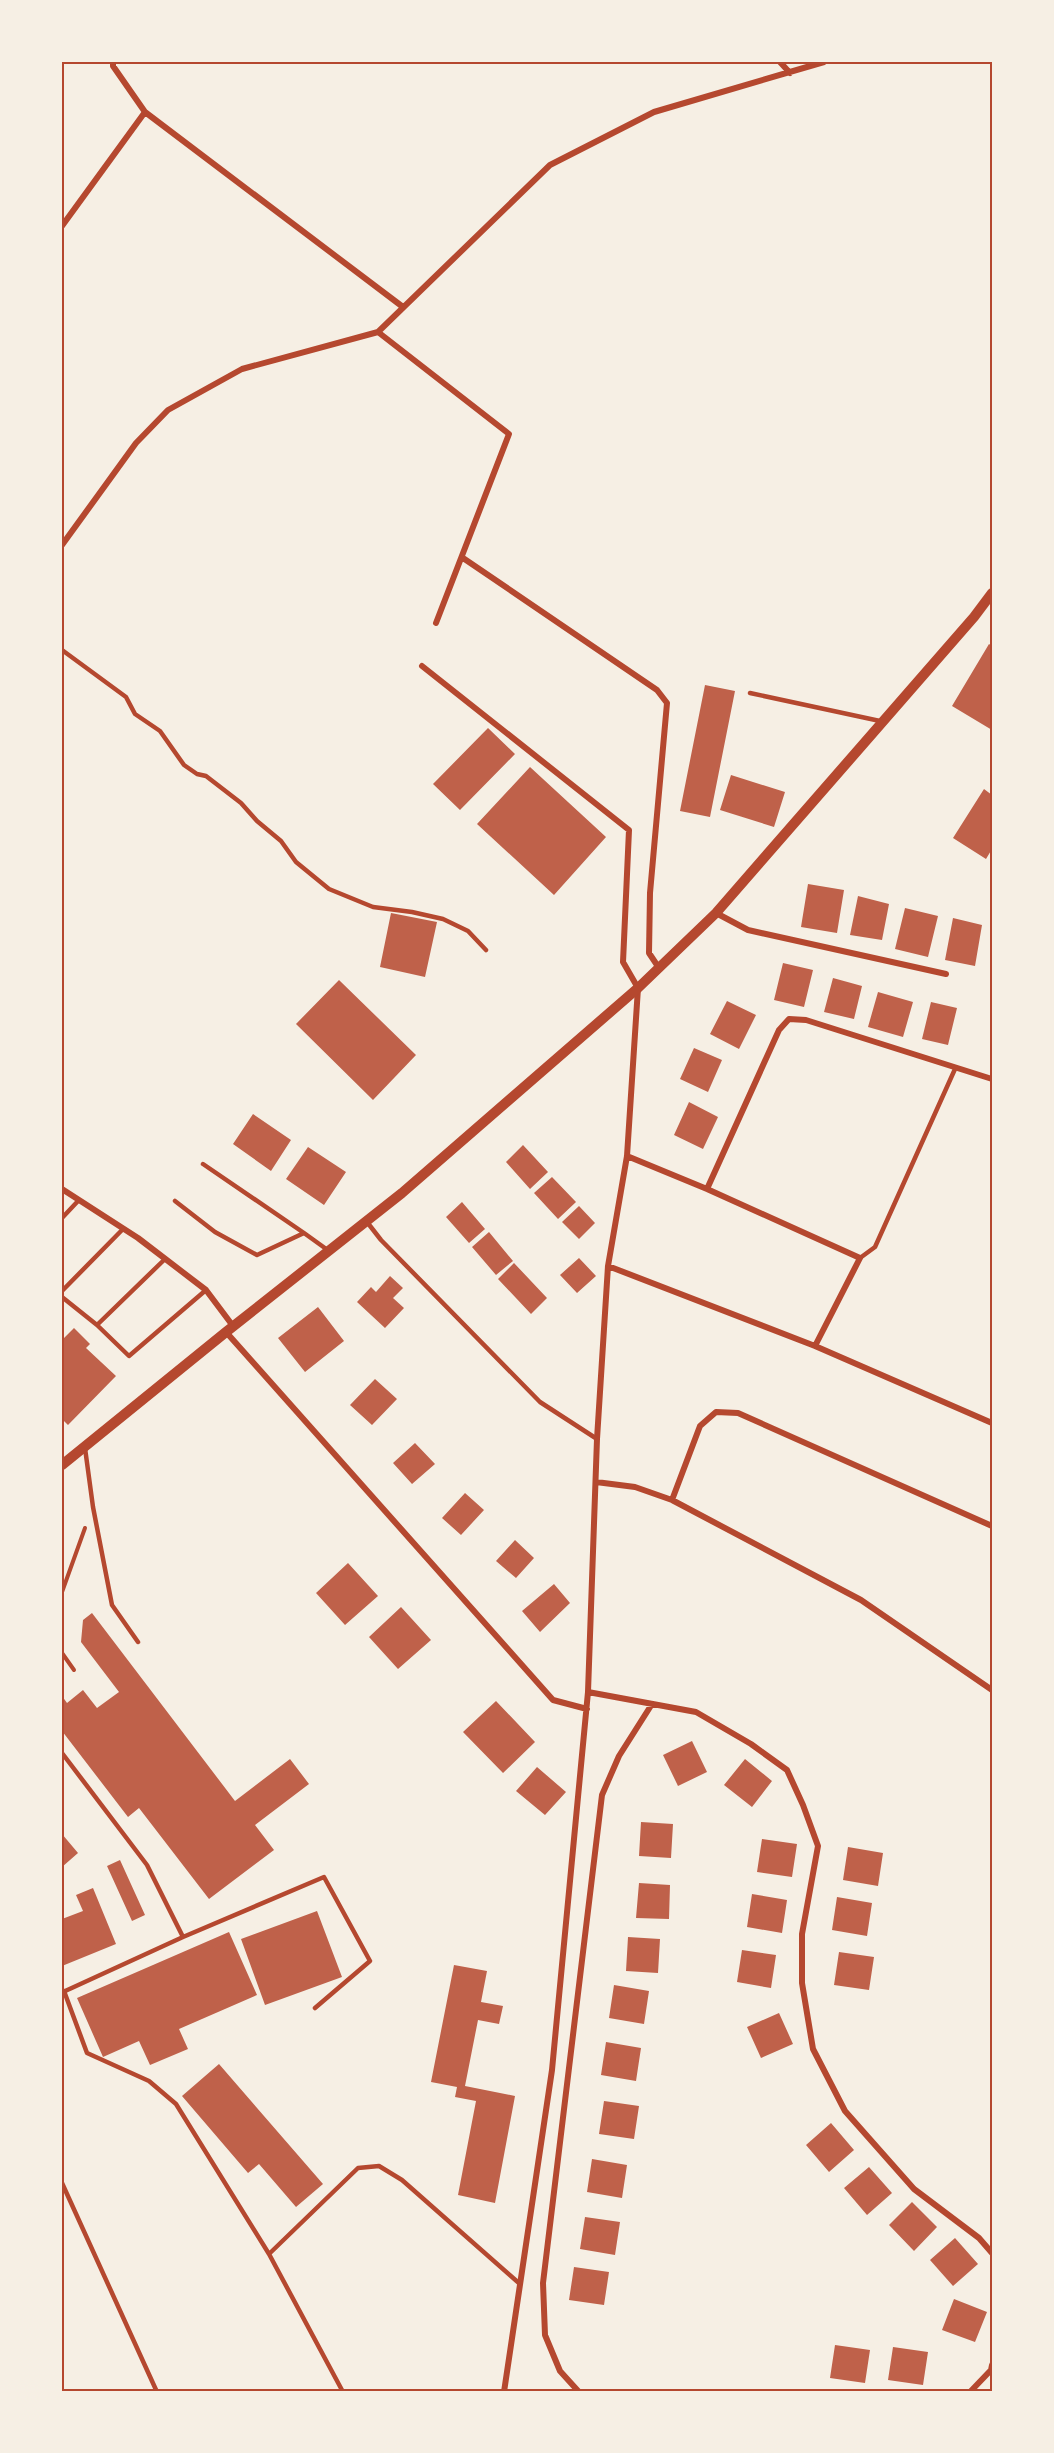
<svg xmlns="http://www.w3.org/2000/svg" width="1054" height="2453" viewBox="0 0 1054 2453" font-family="Karla,sans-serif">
  <rect width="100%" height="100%" fill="#f6efe4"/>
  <path fill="#bf614a" d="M989,644L992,646V730L952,706Z
    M705,685L735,691L710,817L680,811Z
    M488,728L515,754L460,810L433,784Z
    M530,767L606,837L554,895L477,824Z
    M731,775L785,792L774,827L720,810Z
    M984,789L992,795V849L986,859L953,838Z
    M808,884L844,890L837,933L801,927Z
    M858,896L889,904L882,940L850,935Z
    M905,908L938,916L928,957L895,949Z
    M391,913L437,922L425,977L380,967Z
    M953,918L982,925L975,966L945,960Z
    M783,963L813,970L804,1007L774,1000Z
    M833,978L862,986L854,1019L824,1012Z
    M339,980L416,1055L373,1100L296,1024Z
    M878,992L913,1002L903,1037L868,1027Z
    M727,1001L756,1015L739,1049L710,1034Z
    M931,1002L957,1008L948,1045L922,1039Z
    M694,1048L722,1060L708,1092L680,1079Z
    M689,1102L718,1117L703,1149L674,1135Z
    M253,1114L291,1140L271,1171L233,1144Z
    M523,1145L548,1172L530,1189L506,1162Z
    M308,1147L346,1172L324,1205L286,1179Z
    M552,1177L576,1202L558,1219L534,1193Z
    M462,1202L485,1229L469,1243L446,1217Z
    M579,1206L595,1223L579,1239L562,1222Z
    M489,1232L513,1261L496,1275L472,1247Z
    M579,1258L596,1276L577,1293L560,1275Z
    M514,1263L547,1298L531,1314L498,1279Z
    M390,1276L403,1288L393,1298L404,1308L385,1328L357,1302L371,1287L376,1292Z
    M318,1307L344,1341L305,1372L278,1338Z
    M74,1328L90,1344L86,1348L116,1376L68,1425L62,1419V1340Z
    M375,1379L397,1399L372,1425L350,1405Z
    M415,1443L435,1464L412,1484L393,1463Z
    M465,1493L484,1510L461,1535L442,1518Z
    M515,1540L534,1558L516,1578L496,1561Z
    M348,1563L378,1596L345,1625L316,1593Z
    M554,1584L570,1603L540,1632L522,1611Z
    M401,1607L431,1640L398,1669L369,1637Z
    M92,1613L235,1801L290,1759L309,1784L255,1825L274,1850L209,1899L139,1808L128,1817L62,1731V1696L67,1703L83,1690L97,1708L119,1692L81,1642L83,1620Z
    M496,1701L535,1742L503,1773L463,1732Z
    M692,1741L707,1772L678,1786L663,1755Z
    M745,1759L772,1781L752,1807L724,1785Z
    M537,1767L566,1792L545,1815L516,1791Z
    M641,1822L673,1824L671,1858L639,1856Z
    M62,1834L78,1853L62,1867Z
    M762,1839L797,1844L792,1877L757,1872Z
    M848,1847L883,1853L878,1886L843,1880Z
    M120,1860L145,1915L132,1921L107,1866Z
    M639,1883L670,1885L669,1919L636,1918Z
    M93,1888L116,1944L62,1966V1919L83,1911L76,1895Z
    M752,1894L787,1900L782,1933L747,1927Z
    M837,1897L872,1903L867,1936L832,1930Z
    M317,1911L342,1977L265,2005L241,1939Z
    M229,1932L257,1995L179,2029L188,2049L150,2065L139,2041L103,2057L77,1998Z
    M628,1937L660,1939L658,1973L626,1971Z
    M742,1950L776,1955L771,1988L737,1982Z
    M839,1952L874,1957L869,1990L834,1985Z
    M454,1965L487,1971L481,2002L503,2006L499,2024L478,2020L465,2086L515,2096L495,2203L458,2195L476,2101L455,2097L457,2087L431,2082Z
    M614,1985L649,1991L644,2024L609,2018Z
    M779,2013L793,2044L761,2058L747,2027Z
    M606,2042L641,2048L636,2081L601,2075Z
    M219,2064L323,2184L296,2207L259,2164L248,2173L182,2096Z
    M604,2101L639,2106L634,2139L599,2134Z
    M831,2123L854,2150L829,2172L806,2145Z
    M592,2159L627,2165L622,2198L587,2192Z
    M869,2167L892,2193L867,2215L844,2188Z
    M912,2202L937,2227L914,2251L889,2225Z
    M585,2217L620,2222L615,2255L580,2249Z
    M955,2238L978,2264L953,2286L930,2260Z
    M574,2267L609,2272L604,2305L569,2300Z
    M954,2299L987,2312L975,2342L942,2330Z
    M835,2345L870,2350L865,2383L830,2378Z
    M893,2347L928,2352L923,2385L888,2380Z"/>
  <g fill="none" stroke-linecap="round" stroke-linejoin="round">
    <path stroke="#b5482f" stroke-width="4" d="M62,1592L85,1528
      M62,1653L74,1670"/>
    <path stroke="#b5482f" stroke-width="4.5" d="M62,650L126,697L135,714L160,731L184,765L197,774L206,776L241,803L257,821L281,841L296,862L329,889L373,907L412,912L443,919L468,931L486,950
      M750,693L880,721
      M203,1164L304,1233
      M175,1201L215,1232L257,1255L304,1233L329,1251
      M62,1218L78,1201
      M367,1222L381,1240L540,1402L597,1439
      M860,1258L875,1247L955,1069
      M62,1291L123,1229
      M62,1297L97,1325L129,1356L206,1290
      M97,1325L165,1259
      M85,1448L93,1507L112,1605L138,1642
      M62,1753L147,1865L183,1937L324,1877L370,1961L315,2008
      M64,1991L87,2053L149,2081L176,2104L269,2254L343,2392
      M63,1992L183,1937
      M62,2183L157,2392
      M269,2254L358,2168L379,2166L402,2180L520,2284"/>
    <path stroke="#b5482f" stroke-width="6" d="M113,62V66L145,112L403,307
      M780,62L790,73
      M62,226L145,112
      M378,332L509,434L436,623
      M62,545L136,443L168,410L242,369L378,332L550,165L654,112L824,62
      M463,558L657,690L667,703L650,893L649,953L659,968
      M422,666L629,830L623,962L638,988L627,1156L608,1266L597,1439L588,1692L552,2070L504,2392
      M716,913L748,930L946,974
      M627,1156L707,1189L860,1258L815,1346
      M62,1189L138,1238L206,1290L233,1326
      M707,1189L779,1030L789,1019L806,1020L992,1079
      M608,1266L815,1346L992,1423
      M226,1332L553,1700L587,1709
      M596,1482L635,1487L672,1500L861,1600L992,1690
      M672,1500L700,1426L716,1412L738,1413L992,1526
      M588,1692L696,1712L751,1744L787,1770L803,1805L818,1846L802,1934V1983L813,2049L845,2111L914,2189L979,2238L992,2253
      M579,2392L560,2371L545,2335L543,2283L602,1795L619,1756L652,1704
      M970,2392L991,2370L992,2365"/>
    <path stroke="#b5482f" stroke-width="10" d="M62,1465L226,1332L402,1193L638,988L716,913L974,617L992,593"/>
  </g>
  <rect width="1054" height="2453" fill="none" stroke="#f6efe4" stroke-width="126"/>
  <rect x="63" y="63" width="928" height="2327" fill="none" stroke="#b5482f" stroke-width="2"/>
</svg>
